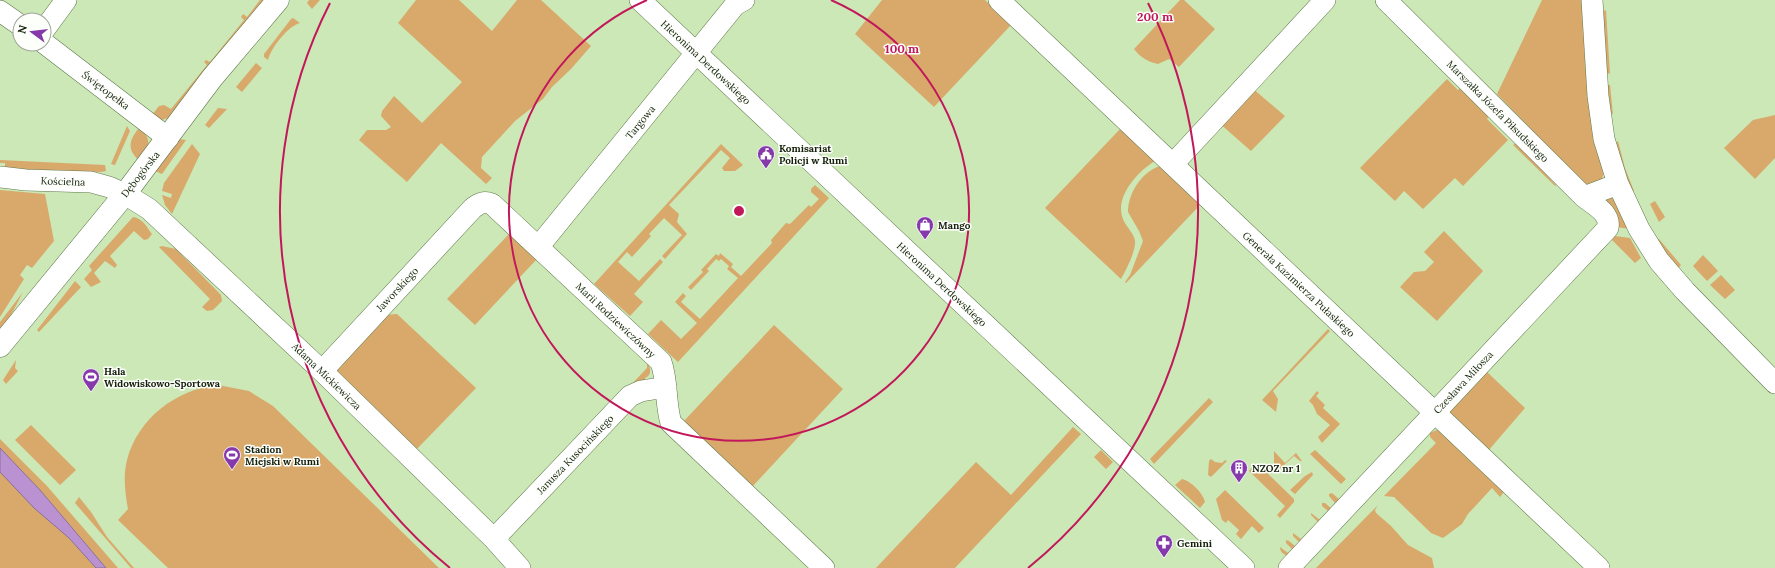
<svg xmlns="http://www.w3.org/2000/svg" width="1775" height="568" viewBox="0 0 1775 568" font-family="Lora,serif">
  <rect width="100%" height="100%" fill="#cbe8b6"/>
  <path fill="#d9a96c" d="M260,0H265L171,117L162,120L151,116L159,106L164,105L171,109L207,65L204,62L206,60L210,62L244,20L241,17L243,14L247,17Z
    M309,0H320L312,9L307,3Z
    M416,0H459L492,31L517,0H541L591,46L571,69L552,87L543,99L515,121L482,157L481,168L492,178L486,184L441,143L407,182L359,140L367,130H386L391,127L381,116L382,111L394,96L422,123L462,82L398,23Z
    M882,0H985L1011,25L934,107L855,34Z
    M1180,0H1184L1215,29L1179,67L1169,59L1158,64C1148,62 1140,57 1134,49Z
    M1542,0H1584L1604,171L1602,179L1587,187L1497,94Z
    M1606,10L1610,74L1606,72L1602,12Z
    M293,18L300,23C288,26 271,48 268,60L264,57V54L291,19Z
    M256,63L262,68L242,92L236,87Z
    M1447,79L1458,90L1461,87L1489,116L1487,119L1508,140L1463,186L1455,178L1423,209L1404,191L1395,201L1360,168Z
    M1608,85H1610L1613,114L1608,112L1606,86Z
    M1251,87L1285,116L1251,151L1218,122Z
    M218,108L227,109L209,128L205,125Z
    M1775,115V158L1755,179L1724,148L1753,120Z
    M127,126L130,131L115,165L111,164Z
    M139,128C154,140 148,147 141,162C127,151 128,141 139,128Z
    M1121,128L1155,161C1138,171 1114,197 1123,219C1126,227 1134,233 1135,241C1136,251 1126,270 1121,279L1045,208Z
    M180,139L186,140L162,174L155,171Z
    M1618,141L1625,168L1634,191H1630L1615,144Z
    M1516,143L1556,185L1555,186L1513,145Z
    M192,144L200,154L172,214L165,205L162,195L171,198L172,194L162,191L164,183Z
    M721,144L743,165L735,171H724L722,168L730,158L721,150L669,205L679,214L677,222L687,234L665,259L662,256L682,235L664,218L649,234L651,236L632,257L627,252L618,262L639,281L660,259L663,262L634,294L643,302L630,316L594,284Z
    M0,160L105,165L106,171L101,172L18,169L5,167V163H0Z
    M1160,166L1201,204L1126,283L1125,282L1130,275L1143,241L1139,231L1128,212C1128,194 1141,172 1160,166Z
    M815,185L829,198L678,362L648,334L661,320L681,339L697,323L675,302L683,293L686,296L681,302L700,319L738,278L727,269L729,266L721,259L719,261L716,259L707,269L709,271L691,290L688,287L703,272L701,270L716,254L719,256L720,253L733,264L731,267L741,276L772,243L771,240L786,223L790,224L809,205L811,207L819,199L811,192V189Z
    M0,190L45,194L54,241L32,268L27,265L20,275L24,279L0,317Z
    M1613,196L1630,229L1616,227L1603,198Z
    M1655,201L1665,217L1659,222L1650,204Z
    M133,217C143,218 148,229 152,234L148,239L144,240L134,231L110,256L117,265L115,268L105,261L94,273L101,282L91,287L84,279L92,270L89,266Z
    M1444,231L1483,271L1437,321L1400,287L1414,272L1425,271L1434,262L1424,252Z
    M509,234L537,259L475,325L447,299Z
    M1615,236L1630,238L1641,258L1635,263L1612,240Z
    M1659,239L1681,265L1677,270L1655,242Z
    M162,246L176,249L221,295L222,301L213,310L207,311L202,307L210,299L159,247Z
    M1703,255L1718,271L1707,281L1693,266Z
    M1721,275L1735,290L1725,299L1710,285Z
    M75,281L81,287L39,332L37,330Z
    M23,292L7,323L0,332V322Z
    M397,314L476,388L415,451L334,370L383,315Z
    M774,325L843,389L752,487L683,422Z
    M1328,329L1330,331L1273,391L1278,399L1276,412L1262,400Z
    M16,360L15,368L18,371L6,384L3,380Z
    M647,362C651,368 652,375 645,378V382L627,389L647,368Z
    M1486,371L1525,408L1488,451L1450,414V409Z
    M218,385L249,391L273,406L439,568H168L118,520L128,509C125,493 123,476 127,460C138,418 177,389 218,385Z
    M1317,391L1319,393L1316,396L1325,405L1323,408L1340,424L1322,443L1318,437L1330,425L1317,414L1313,405L1309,401Z
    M1209,398L1213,402L1154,464L1150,459Z
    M31,425L76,470L60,485L15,440Z
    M1073,427L1081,434L955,568H876L976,462L1011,495Z
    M1439,429L1504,492L1500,497L1492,488L1468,514L1462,524L1443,538L1431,533L1397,500L1394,497L1384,496L1436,443L1430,437V433Z
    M0,439L47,486L118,568H106L39,489L27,500L69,538L96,568H0Z
    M1101,450L1113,462L1106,469L1094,457Z
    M1315,450L1346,479L1341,484L1310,454Z
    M1274,451L1285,463L1296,453L1302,461H1300L1294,456L1274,474Z
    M1211,459L1215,462L1222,463L1225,460L1227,461L1211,477L1208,475L1209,461Z
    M1254,465L1258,469L1260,466L1294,499V502L1280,518L1277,515L1285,506L1249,471Z
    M1312,472L1313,475L1295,494L1290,490L1305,476Z
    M1182,479C1191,481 1203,493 1205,502L1200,508L1175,485Z
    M1225,490L1264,528L1259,533L1252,526L1241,539L1236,534L1239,530L1228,520L1226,523L1222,520L1216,499Z
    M1332,493L1340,500L1288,556C1283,554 1280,552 1280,547L1288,553L1292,549L1286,543V540L1289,541L1295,546L1299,542L1293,536V533L1301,539L1318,522L1311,515V513L1320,520L1328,511L1322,506V503H1325L1331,508L1335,503L1329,496V494Z
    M79,497L91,512L107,537L134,568H131L75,503Z
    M1378,505L1375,510L1376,513L1391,526L1408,545L1432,558L1434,568H1316Z"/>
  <path fill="#ba92d2" stroke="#887097" d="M0,448L40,490L106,568H96L69,538L34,508L0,472Z"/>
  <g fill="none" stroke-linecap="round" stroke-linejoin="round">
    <g stroke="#5e784b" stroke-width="22">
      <path id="minor" d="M640,0L1244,568
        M999,0L1599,568
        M1386,0L1584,197L1618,184
        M1592,0L1598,96L1604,139L1618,184L1639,229L1659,261L1685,291L1775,383
        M0,11L20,25
        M44,30L66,0
        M44,43L168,138
        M1173,164L1325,0
        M0,177L26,180L91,182L109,187L125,194L149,209L322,371L494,539L520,568
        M539,246L735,5L744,0
        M322,371L473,208C480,203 484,201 492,204L661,362C668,382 665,403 671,423L824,568
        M494,539L630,396L641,391L666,387
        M1289,568L1608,228C1611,213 1594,205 1584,197"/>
    </g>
    <g stroke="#5e784b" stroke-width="23">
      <path id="major" d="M0,346L125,194L212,78L278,0"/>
    </g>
    <use href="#minor" stroke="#fff" stroke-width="21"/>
    <use href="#major" stroke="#fff" stroke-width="22"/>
  </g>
  <g fill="none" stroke="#c2185b" stroke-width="2">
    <path d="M831 0A230 230 0 1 1 647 0"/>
    <path d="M450 568A459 459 0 0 1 330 3M1148 3A459 459 0 0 1 1028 568"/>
  </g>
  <defs>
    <g id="civic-pin" transform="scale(0.9)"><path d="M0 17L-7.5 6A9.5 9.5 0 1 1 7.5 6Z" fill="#8539ab" stroke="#fcfffa"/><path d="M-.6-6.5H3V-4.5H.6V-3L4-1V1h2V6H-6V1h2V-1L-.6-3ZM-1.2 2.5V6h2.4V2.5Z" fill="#fff"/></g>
    <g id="shop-pin" transform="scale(0.9)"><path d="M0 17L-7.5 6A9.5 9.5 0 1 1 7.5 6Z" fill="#8539ab" stroke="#fcfffa"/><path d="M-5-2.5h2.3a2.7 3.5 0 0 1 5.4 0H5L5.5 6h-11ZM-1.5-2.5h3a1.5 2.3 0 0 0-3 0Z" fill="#fff"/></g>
    <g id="stadium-pin" transform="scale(0.9)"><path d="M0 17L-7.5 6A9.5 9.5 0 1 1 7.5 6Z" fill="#8539ab" stroke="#fcfffa"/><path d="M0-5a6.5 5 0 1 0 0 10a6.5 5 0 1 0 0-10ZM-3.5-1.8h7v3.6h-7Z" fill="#fff"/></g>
    <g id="building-pin" transform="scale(0.9)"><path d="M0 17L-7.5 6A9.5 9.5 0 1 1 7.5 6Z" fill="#8539ab" stroke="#fcfffa"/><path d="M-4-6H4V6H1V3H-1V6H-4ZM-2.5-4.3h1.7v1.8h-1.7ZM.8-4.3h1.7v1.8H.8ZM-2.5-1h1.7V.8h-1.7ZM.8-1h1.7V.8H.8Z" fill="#fff"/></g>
    <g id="pharmacy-pin" transform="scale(0.9)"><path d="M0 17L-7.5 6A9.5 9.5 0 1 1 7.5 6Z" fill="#8539ab" stroke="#fcfffa"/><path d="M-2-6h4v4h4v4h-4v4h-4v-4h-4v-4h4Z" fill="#fff"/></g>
  </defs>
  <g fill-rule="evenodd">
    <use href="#civic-pin" x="766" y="154"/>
    <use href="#shop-pin" x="925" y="225"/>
    <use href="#stadium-pin" x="91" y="377"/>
    <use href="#stadium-pin" x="232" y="455"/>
    <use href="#building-pin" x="1239" y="468"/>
    <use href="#pharmacy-pin" x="1164" y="543"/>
  </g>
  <g text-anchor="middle" stroke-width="3" stroke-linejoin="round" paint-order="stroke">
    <g font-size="10" fill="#151f0c" stroke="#fcfffa">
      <text transform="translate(706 62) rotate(43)" y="4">Hieronima Derdowskiego</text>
      <text transform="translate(106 90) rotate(37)" y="4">Świętopełka</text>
      <text transform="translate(1498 111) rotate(45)" y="4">Marszałka Józefa Piłsudskiego</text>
      <text transform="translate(640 122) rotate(-51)" y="4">Targowa</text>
      <text transform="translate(140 174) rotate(-52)" y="4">Dębogórska</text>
      <text transform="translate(63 181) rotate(2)" y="4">Kościelna</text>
      <text transform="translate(942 284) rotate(43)" y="4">Hieronima Derdowskiego</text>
      <text transform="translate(1299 284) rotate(43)" y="4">Generała Kazimierza Pułaskiego</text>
      <text transform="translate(397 289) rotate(-47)" y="4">Jaworskiego</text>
      <text transform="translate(616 320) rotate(43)" y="4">Marii Rodziewiczówny</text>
      <text transform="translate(327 376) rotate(44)" y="4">Adama Mickiewicza</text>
      <text transform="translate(1463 382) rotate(-47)" y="4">Czesława Miłosza</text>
      <text transform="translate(575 454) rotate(-46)" y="4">Janusza Kusocińskiego</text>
    </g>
    <g font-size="10" font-weight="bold" fill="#151f0c" stroke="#fcfffa" text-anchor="start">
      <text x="779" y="152">Komisariat<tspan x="779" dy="12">Policji w Rumi</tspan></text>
      <text x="938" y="229">Mango</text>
      <text x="104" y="375">Hala<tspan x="104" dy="12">Widowiskowo-Sportowa</tspan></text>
      <text x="245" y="453">Stadion<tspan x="245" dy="12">Miejski w Rumi</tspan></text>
      <text x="1252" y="472">NZOZ nr 1</text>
      <text x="1177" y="547">Gemini</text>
    </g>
  </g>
  <circle cx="739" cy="211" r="6" fill="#c2185b" stroke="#fcfffa" stroke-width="2"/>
  <g font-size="12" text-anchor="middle" font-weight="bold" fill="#c2185b" stroke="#fcfffa" stroke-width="3" stroke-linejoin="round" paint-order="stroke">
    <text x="1155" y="21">200 m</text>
    <text x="902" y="53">100 m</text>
  </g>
  <g transform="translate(32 32) rotate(285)"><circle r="19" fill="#fcfffa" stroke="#a0a59b"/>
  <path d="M0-3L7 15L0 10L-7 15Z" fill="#8539ab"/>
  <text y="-6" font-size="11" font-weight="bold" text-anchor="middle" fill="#151f0c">N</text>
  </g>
</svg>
